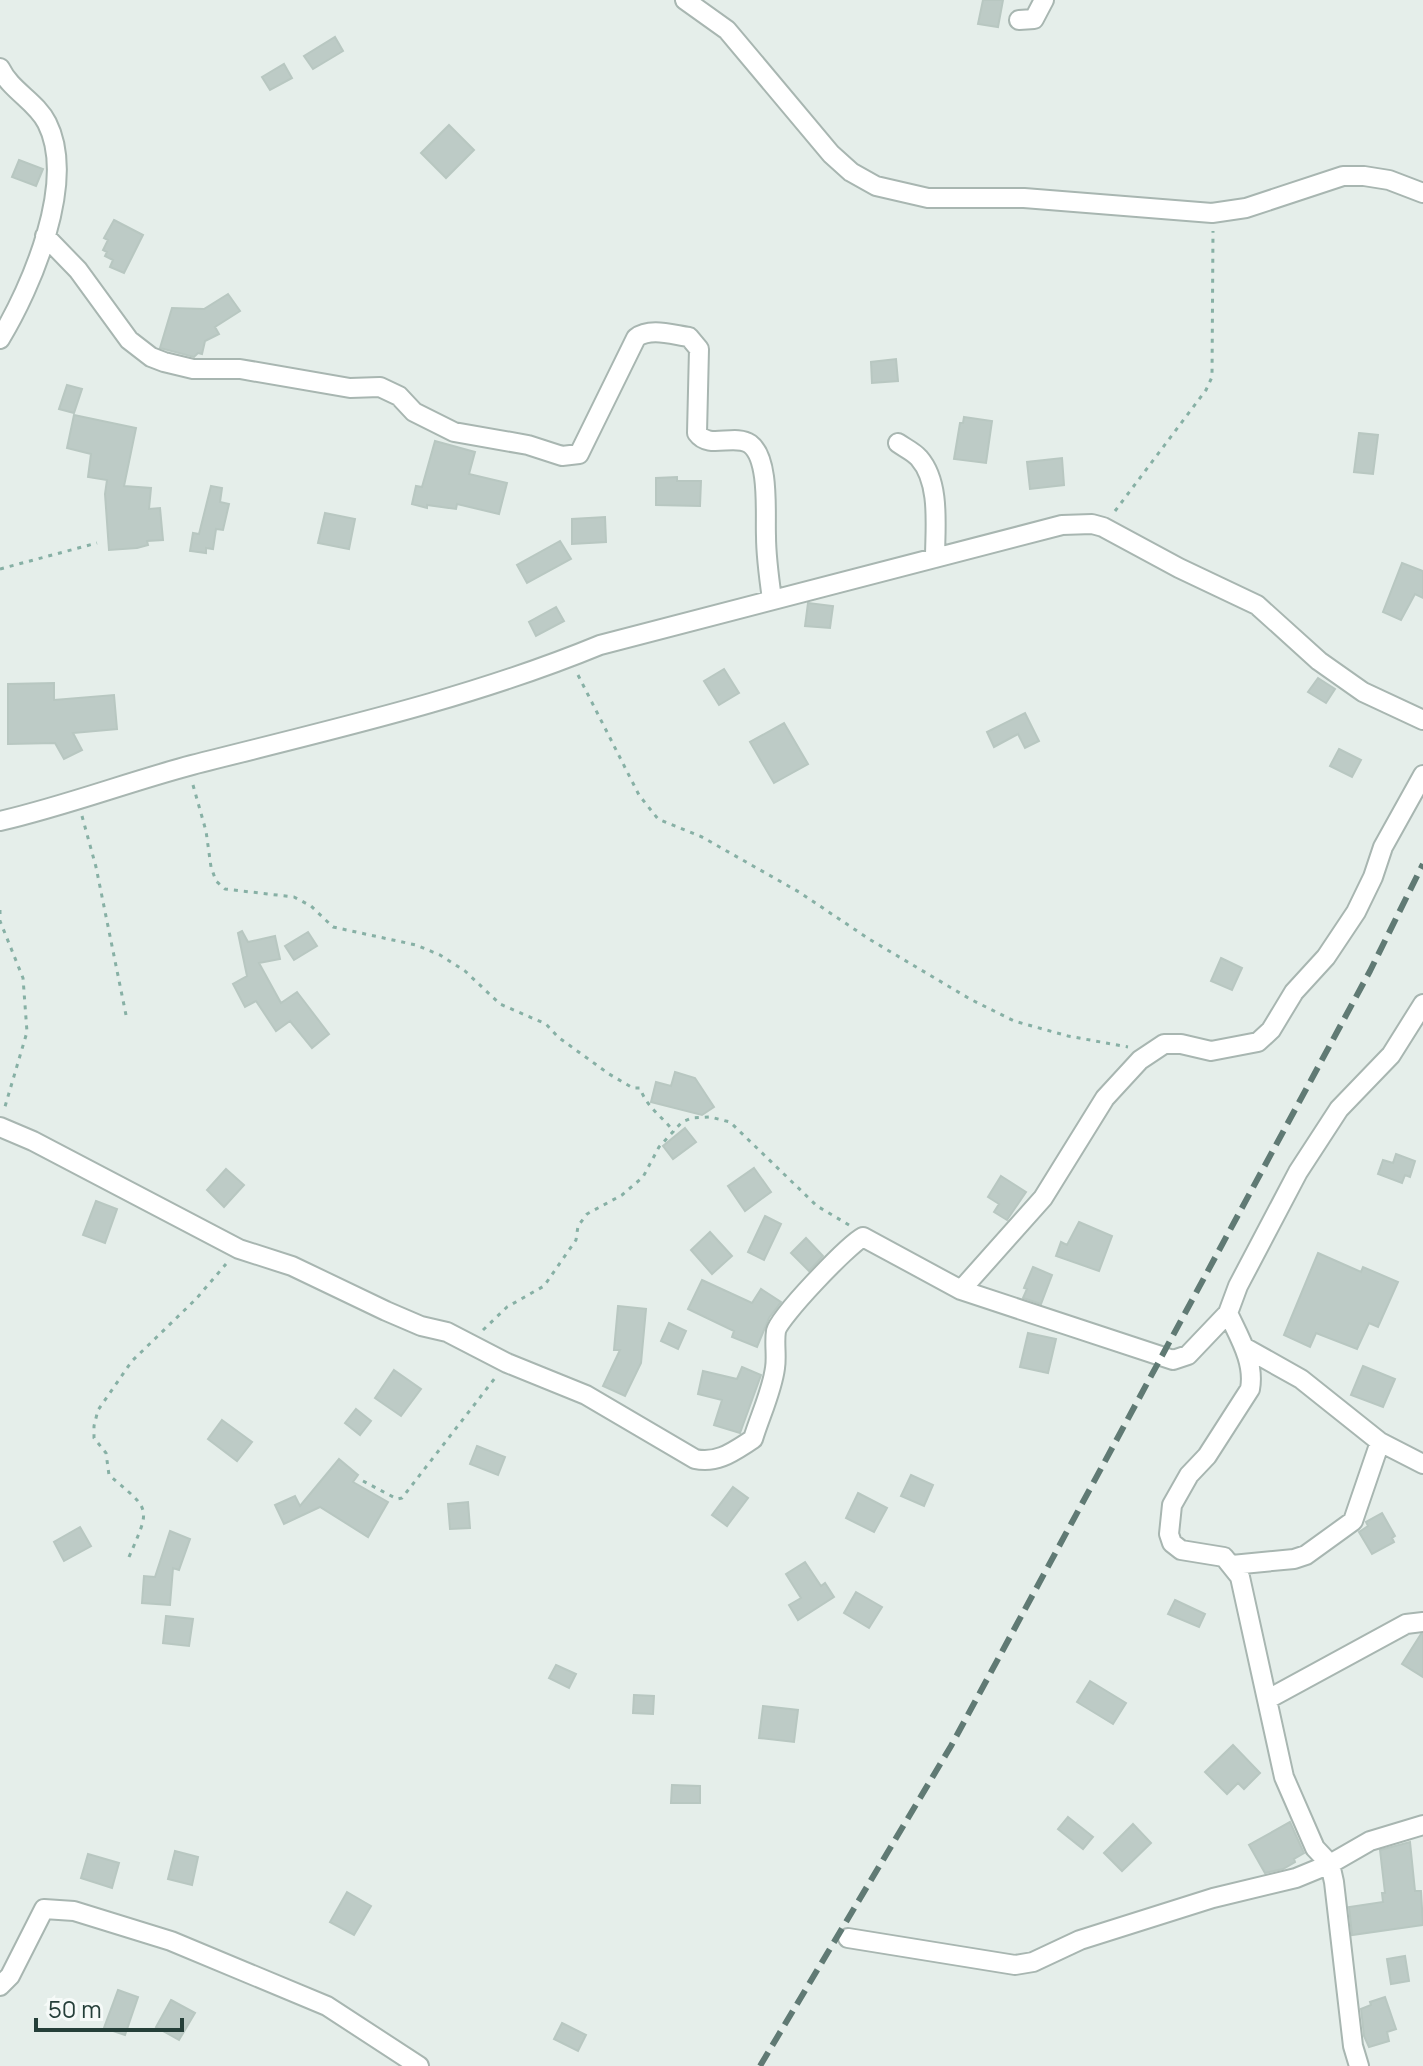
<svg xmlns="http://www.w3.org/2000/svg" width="1423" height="2066" viewBox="0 0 1423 2066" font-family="Manrope,sans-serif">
  <rect width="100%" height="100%" fill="#e5eeea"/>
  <path fill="#bdcbc6" stroke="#b8c7c1" stroke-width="2" d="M983,0H1003L998,27L978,24Z
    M335,37L343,51L313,69L304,56Z
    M284,64L292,78L270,90L262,77Z
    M449,125L474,150L446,178L421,153Z
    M19,160L43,169L36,186L12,177Z
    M114,220L143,235L124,273L110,267L113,260L105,256L107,252L103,250L108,240L104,238Z
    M228,294L240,311L215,327L219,334L205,341L202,354L198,353L194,357L160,348L172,308L204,309Z
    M896,359L898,381L872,383L871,362Z
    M67,385L82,389L74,413L59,409Z
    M74,415L136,428L124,486L151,488L149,509L160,508L163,540L147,541L148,545L137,548L109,550L105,494L107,480L88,477L91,454L67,448Z
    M964,417L992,421L986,463L954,459L960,423H963Z
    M1359,433L1378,435L1373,474L1354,472Z
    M435,441L475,452L469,474L507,483L499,514L457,504L456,509L427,505V508L412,504L416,486L422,487Z
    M1062,458L1064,485L1030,489L1027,462Z
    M677,477V481H701L700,506L656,505V478Z
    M211,486L222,488L220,502L229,504L223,530L216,529L213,549L206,548V553L190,551L193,533L199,534Z
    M325,513L355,519L349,549L318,543Z
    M605,517L606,542L572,544V519Z
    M560,541L571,559L527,583L517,565Z
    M1402,563L1423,571V598L1415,594L1401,620L1383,612Z
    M808,603L833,606L830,628L805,626Z
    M556,607L564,621L536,636L529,622Z
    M724,669L739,693L719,705L704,681Z
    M1318,678L1335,689L1326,703L1308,692Z
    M54,683V700L114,695L117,729L73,733L82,750L64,759L55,743L8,744V684Z
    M1025,713L1039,741L1025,748L1018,734L994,747L987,732Z
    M784,723L808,764L774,783L750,742Z
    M1339,749L1361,760L1352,777L1330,766Z
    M242,931L248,942L275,936L280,959L259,963L281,1003L297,992L329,1034L312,1048L290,1021L276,1031L256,1001L245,1007L233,984L247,976L238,933Z
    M308,932L317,946L294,960L285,946Z
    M1221,958L1242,968L1232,990L1211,981Z
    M675,1072L695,1078L714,1107L702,1115L651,1102L656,1082L671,1086Z
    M685,1128L696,1142L673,1159L663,1146Z
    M1396,1154L1415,1161L1410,1177L1405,1175L1402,1183L1378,1174L1383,1160L1393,1163Z
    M754,1168L771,1192L745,1211L728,1186Z
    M226,1169L244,1185L224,1207L207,1190Z
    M1001,1176L1026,1192L1007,1220L994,1212L999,1204L988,1197Z
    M96,1201L117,1209L105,1243L83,1235Z
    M765,1216L781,1224L764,1260L748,1252Z
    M1079,1222L1112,1236L1099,1271L1056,1256L1061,1242L1067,1245Z
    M710,1232L732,1256L712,1274L691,1250Z
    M806,1238L823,1256L809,1271L791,1253Z
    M1318,1253L1361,1272L1363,1267L1398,1282L1378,1327L1369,1323L1357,1349L1316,1333L1310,1347L1284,1335Z
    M1033,1267L1052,1275L1041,1304L1023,1298L1027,1289L1024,1288Z
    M702,1280L752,1303L761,1289L781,1302L769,1318L757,1347L732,1337L734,1331L688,1309Z
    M618,1306L646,1309L641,1363L625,1396L603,1386L620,1350H614Z
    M669,1323L686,1331L678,1349L661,1341Z
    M1028,1333L1056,1339L1048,1373L1020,1367Z
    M1363,1366L1395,1379L1383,1407L1351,1395Z
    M742,1367L761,1375L740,1433L714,1425L722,1400L698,1394L703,1371L737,1379Z
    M394,1370L421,1389L401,1416L375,1398Z
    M356,1409L371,1421L360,1435L345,1423Z
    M222,1420L252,1442L237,1461L208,1439Z
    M477,1446L505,1457L498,1475L470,1464Z
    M339,1459L358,1475L353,1482L388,1502L368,1537L320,1507L284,1524L275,1505L295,1496L300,1506Z
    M911,1475L933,1485L924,1506L901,1496Z
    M733,1487L748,1498L727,1526L712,1515Z
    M858,1493L887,1508L874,1532L846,1518Z
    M468,1502L470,1528L450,1529L448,1504Z
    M1382,1513L1395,1536L1392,1538L1394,1542L1372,1554L1359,1532L1368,1526L1366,1522Z
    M80,1527L91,1546L64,1561L54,1542Z
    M170,1531L190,1539L179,1570L173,1568L170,1605L142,1603L144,1576L155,1577Z
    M805,1562L821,1586L825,1583L834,1597L798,1620L789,1605L801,1598L786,1574Z
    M856,1592L882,1607L869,1628L844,1613Z
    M1175,1600L1205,1614L1199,1627L1168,1614Z
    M166,1616L193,1619L189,1646L163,1643Z
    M1421,1634H1423V1677L1402,1664Z
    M556,1665L576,1674L569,1688L549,1678Z
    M1090,1681L1126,1703L1113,1724L1077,1702Z
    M634,1695L654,1696L653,1714L633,1713Z
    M763,1706L798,1710L794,1742L759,1738Z
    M1233,1745L1260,1773L1244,1789L1238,1783L1227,1794L1205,1772Z
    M672,1785L700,1786V1803H671Z
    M1068,1817L1093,1837L1083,1849L1058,1829Z
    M1290,1822L1304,1853L1294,1859L1295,1862L1283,1869L1265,1873L1249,1845Z
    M1133,1824L1151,1843L1122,1871L1104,1853Z
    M1410,1842L1415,1891H1421L1423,1925L1352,1935L1349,1907L1383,1902L1382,1893H1385L1380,1850Z
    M175,1851L198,1857L192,1885L168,1879Z
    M88,1854L119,1863L112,1888L81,1878Z
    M347,1892L371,1906L354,1935L330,1922Z
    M1405,1956L1409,1981L1391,1984L1387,1959Z
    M118,1990L138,1997L125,2035L104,2028Z
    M1385,1997L1396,2029L1387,2032L1389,2041L1369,2047L1364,2036L1361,2009L1371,2005L1370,2002Z
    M171,2000L195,2013L179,2040L156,2027Z
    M562,2023L586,2035L578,2051L554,2039Z"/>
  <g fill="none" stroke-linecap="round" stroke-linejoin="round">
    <g stroke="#a8b6b1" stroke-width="22">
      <path id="street" d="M685,0L727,30L831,154L851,172L876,186L928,198H1024L1212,213L1246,208L1343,176H1364L1389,180L1423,193
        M1019,20L1034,19L1044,0
        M0,68C11,91 36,101 47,123C77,182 31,288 0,339
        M45,236L78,270L129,340L151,357L164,362L193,369H240L350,388L380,387L399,396L414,412L454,432L528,445L562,456L579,454L636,338C650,327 673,335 689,337L699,349L697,433C709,450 734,433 750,444C770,459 765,514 766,536C766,557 769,578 772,599
        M898,443C905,448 914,452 919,458C941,483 935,528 935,558
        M0,821C65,806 128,782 192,765C329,730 469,699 600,645L1062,525L1092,524L1103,527L1179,568L1257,605L1319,661L1363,692L1423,720
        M0,1127L33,1141L239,1249L292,1266L386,1311L421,1326L447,1332L507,1363L586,1395L695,1459C718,1464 734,1451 753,1439C760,1416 772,1391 775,1368C777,1356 774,1343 776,1331C779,1317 848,1245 863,1237L961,1290L1173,1360L1188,1355L1228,1313L1238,1286L1298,1172L1339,1109L1391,1055L1423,1004
        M961,1290L1043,1198L1105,1098L1140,1060L1164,1044H1181L1211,1051L1258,1042L1271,1030L1294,992L1326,957L1356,912L1373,877L1383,847L1423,775
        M1228,1313C1239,1337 1255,1362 1250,1389L1207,1456L1189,1475L1172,1505L1169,1534L1172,1543L1181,1550L1224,1557L1240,1577L1284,1777L1315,1848L1330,1864L1334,1882L1353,2046L1359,2066
        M1244,1347L1301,1379L1380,1442L1423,1464
        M1232,1565L1294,1559L1306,1555L1353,1521L1380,1442
        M1268,1699L1406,1624L1423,1622
        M848,1938L1015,1965L1033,1962L1080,1940L1213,1898L1296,1878L1330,1864L1370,1841L1423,1825
        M0,1986L10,1976L44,1909L74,1911L171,1941L327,2006L419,2066"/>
    </g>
    <path stroke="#87b0a5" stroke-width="3" stroke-dasharray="4 6" stroke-linecap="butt" d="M1115,511L1206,390L1212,377L1213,231
      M0,569L97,543
      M578,675L639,795L658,819L702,837L799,892L869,939L970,999L1014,1021L1068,1036L1128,1047
      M193,785L206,831L211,867L216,881L225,889L294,897L311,906L333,927L416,945L440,955L465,971L500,1004L546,1024L558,1037L609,1074L633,1088H640C647,1108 662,1116 674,1132
      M82,816L96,867L126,1015
      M0,910V921L23,978L27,1032L4,1110
      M483,1330L507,1307L544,1286L576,1240L578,1226L587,1214L622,1195L643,1177L659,1147L682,1122L692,1118L710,1117L730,1122L817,1206L849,1225
      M363,1481L397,1499L402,1498L495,1378
      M129,1557C151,1506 151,1511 109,1475L106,1453L94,1438V1426L98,1410L132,1361L196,1299L226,1264"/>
    <use href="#street" stroke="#fff" stroke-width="18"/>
    <path stroke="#607a74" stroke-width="6" stroke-dasharray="16 8" stroke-linecap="butt" d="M760,2066L951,1746L1370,971L1423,864"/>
  </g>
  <path d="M36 2018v12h146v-12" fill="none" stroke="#253f39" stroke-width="4"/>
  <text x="48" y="2018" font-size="24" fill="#253f39" stroke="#f6faf8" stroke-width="6" paint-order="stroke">50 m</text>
</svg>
